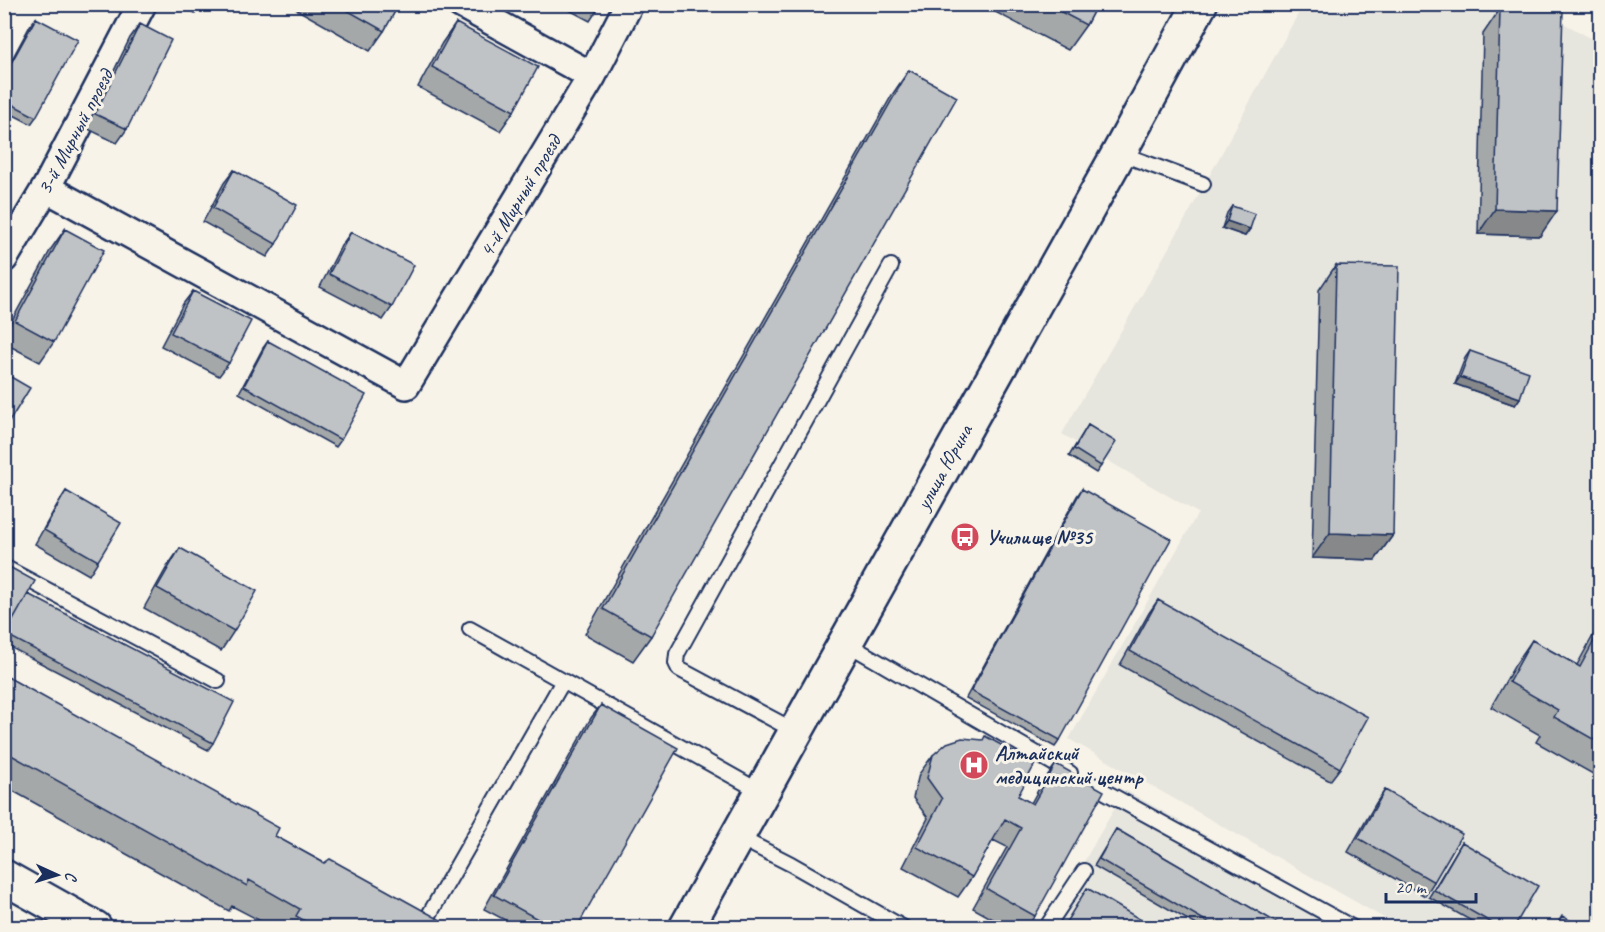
<svg xmlns="http://www.w3.org/2000/svg" width="1605" height="932" viewBox="0 0 1605 932" font-family="Caveat,sans-serif">
  <rect width="100%" height="100%" fill="#f7f3e8"/>
  <filter id="ink" filterUnits="userSpaceOnUse"><feTurbulence type="fractalNoise" baseFrequency=".0167" numOctaves="2"/><feDisplacementMap in="SourceGraphic" scale="12" xChannelSelector="R" yChannelSelector="G"/><feConvolveMatrix kernelMatrix="1 2 1 2 8 2 1 2 1" color-interpolation-filters="sRGB"/></filter>
  <g filter="url(#ink)">
    <path fill="#e6e5de" d="M1303,5H1531L1592,39L1600,25V927H1400L1069,739L1198,513L1062,434L1190,211Z
      M1125,790L1368,927L1046,928Z"/>
    <g fill="none" stroke-linecap="round" stroke-linejoin="round">
      <g stroke="#1b2f5e" stroke-width="18">
        <path id="service" d="M1119,153L1203,184
          M4,567L218,681
          M470,629L761,792
          M846,643L1070,773
          M795,731L679,669L676,663L677,654L891,266
          M1089,783L1353,928
          M738,837L791,864L904,928
          M425,922L563,681
          M1046,928L1084,871"/>
      </g>
      <g stroke="#1b2f5e" stroke-width="32">
        <path id="minor" d="M461,4L592,76
          M46,188L406,385L592,76L629,4
          M4,258L46,188L142,4"/>
      </g>
      <g stroke="#1b2f5e" stroke-width="38">
        <path id="tertiary" d="M4,877L95,928"/>
      </g>
      <g stroke="#1b2f5e" stroke-width="38">
        <path id="secondary" d="M686,928L1119,153L1200,4"/>
      </g>
      <use href="#service" stroke="#f7f3e8" stroke-width="14"/>
      <use href="#minor" stroke="#f7f3e8" stroke-width="27"/>
      <use href="#tertiary" stroke="#f7f3e8" stroke-width="33"/>
      <use href="#secondary" stroke="#f7f3e8" stroke-width="33"/>
    </g>
    <path fill="#a5a8a9" stroke="#1b2f5e" stroke-width="1.5" d="M178,4H201L195,13Z
      M287,4H399L384,31L370,51Z
      M558,4H601L590,21Z
      M980,4H1097L1086,25L1068,50Z
      M1500,9L1540,236L1478,234L1483,34Z
      M36,18V117L31,124L4,110V74L31,24Z
      M456,23L514,111L500,131L418,87L442,43Z
      M140,24L127,129L117,143L86,128L130,38Z
      M909,70L651,636L633,661L585,634L892,95Z
      M234,170L276,244L267,257L203,222L224,183Z
      M1232,206L1250,229L1245,236L1222,228L1227,213Z
      M65,229L54,342L40,362L4,343V335L51,249Z
      M351,232L392,307L383,320L320,287L341,246Z
      M1336,265L1393,535L1375,560L1312,558L1319,290Z
      M193,291L229,363L219,376L161,346L183,304Z
      M268,341L341,440L336,447L239,393L263,348Z
      M1470,351L1520,398L1515,405L1455,384L1465,358Z
      M1088,425L1101,466L1096,473L1069,456Z
      M1082,489L1060,740L1055,747L966,698L1077,496Z
      M66,491L98,561L89,575L35,544L57,505Z
      M180,548L234,631L221,651L144,608L167,567Z
      M4,564L28,594L213,743L208,750L4,644Z
      M1158,600L1340,768L1330,781L1120,665L1149,613Z
      M1600,623V778L1536,742L1540,735L1491,707L1515,665L1532,640L1577,665Z
      M4,675L275,836L324,863L453,927H272L232,906L229,911L4,786Z
      M601,705L577,927H518L484,909L591,718Z
      M933,755L1018,796L1031,803L1042,783L1056,764L1035,916L1026,927H1007L973,908L1007,847L993,840L972,877L958,897L903,867L928,818L913,798L919,774Z
      M1385,790L1434,882L1425,896L1348,852L1376,803Z
      M1116,829L1284,927H1200L1094,866Z
      M1462,842L1514,927H1482L1429,897Z"/>
    <path fill="#86888a" stroke="#1b2f5e" stroke-width="1.5" d="M1495,209L1557,211L1540,236L1478,234Z
      M1227,221L1250,229L1245,236L1222,228Z
      M1460,377L1520,398L1515,405L1455,384Z
      M1330,533L1393,535L1375,560L1312,558Z"/>
    <path fill="#c0c3c5" stroke="#1b2f5e" stroke-width="1.5" d="M336,4H399L384,31Z
      M1046,4H1097L1086,25Z
      M1500,9L1563,10L1557,211L1495,209Z
      M36,18L78,40L36,117L4,100V76Z
      M456,23L538,67L514,111L432,67Z
      M140,24L171,40L127,129L95,114Z
      M909,70L957,97L651,636L603,609Z
      M234,170L297,205L276,244L213,208Z
      M1232,206L1255,214L1250,229L1227,221Z
      M65,229L104,250L54,342L15,321Z
      M351,232L414,265L392,307L329,274Z
      M1336,265L1399,266L1393,535L1330,533Z
      M193,291L251,321L229,363L171,333Z
      M268,341L366,395L341,440L244,386Z
      M1470,351L1529,372L1520,398L1460,377Z
      M4,373L30,388L4,430Z
      M1088,425L1116,442L1101,466L1074,449Z
      M1082,489L1171,539L1060,740L971,691Z
      M66,491L121,523L98,561L44,530Z
      M180,548L257,591L234,631L157,588Z
      M4,564L35,581L7,631L4,630Z
      M28,594L234,702L213,743L5,634Z
      M1158,600L1368,717L1340,768L1130,651Z
      M1600,630V743L1554,717L1558,710L1509,682L1532,640L1580,667Z
      M4,675L279,828L275,836L324,863L330,859L453,927H316L296,916L300,909L249,880L247,886L4,751Z
      M601,705L678,748L577,927H552L494,895Z
      M985,736L1035,764L1018,796L1033,804L1056,764L1104,791L1035,916L987,889L1021,828L1005,819L972,877L917,847L942,799L927,778L933,755L947,743L962,738L983,740Z
      M1385,790L1462,834L1434,882L1358,838Z
      M1116,829L1284,927H1216L1099,859Z
      M1462,842L1538,886L1514,927H1499L1434,890Z
      M1087,888L1153,927H1063Z
      M1562,916L1580,926L1579,927H1555Z"/>
  </g>
  <defs>
    <g id="bus-disc" transform="scale(1.5)"><circle r="9.5" fill="#d1495b" stroke="#f7f3e8"/><path d="M-5-6H5V4H4V6H2V4H-2V6H-4V4H-5ZM-3.5-4V0h7V-4ZM-3.5 1.2v1.5H-2V1.2ZM2 1.2v1.5H3.5V1.2Z" fill="#fff"/></g>
    <g id="hospital-disc" transform="scale(1.5)"><circle r="9.5" fill="#d1495b" stroke="#f7f3e8"/><path d="M-5-5h3v3.5h4V-5h3V5h-3V1.5h-4V5h-3Z" fill="#fff"/></g>
  </defs>
  <g fill-rule="evenodd">
    <use href="#bus-disc" x="965" y="537"/>
    <use href="#hospital-disc" x="974" y="765"/>
  </g>
  <g text-anchor="middle" stroke-width="6" stroke-linejoin="round" paint-order="stroke">
    <g font-size="21" fill="#1b2f5e" stroke="#f7f3e8">
      <text transform="translate(75 132) rotate(-62)" y="7">3-й Мирный проезд</text>
      <text transform="translate(520 196) rotate(-59)" y="7">4-й Мирный проезд</text>
      <text transform="translate(944 467) rotate(-61)" y="7">улица Юрина</text>
    </g>
    <g font-size="21" font-weight="bold" fill="#1b2f5e" stroke="#f7f3e8" text-anchor="start">
      <text x="986" y="544">Училище №35</text>
      <text x="995" y="760">Алтайский<tspan x="995" dy="24">медицинский центр</tspan></text>
    </g>
  </g>
  <rect width="1605" height="932" fill="none" stroke="#f7f3e8" stroke-width="24"/>
  <rect x="12" y="12" width="1581" height="908" fill="none" stroke="#1b2f5e" stroke-width="2" filter="url(#ink)"/>
  <g transform="translate(57 875) rotate(94)" stroke="#f7f3e8" stroke-width="4.5" paint-order="stroke">
  <path d="M0-4.5L10 22L0 15L-10 22Z" fill="#1b2f5e"/>
  <text y="-9" font-size="16" font-weight="bold" text-anchor="middle" fill="#1b2f5e">С</text>
  </g>
  <path d="M1386 893v9h90v-9" fill="none" stroke="#1b2f5e" stroke-width="3"/>
  <text x="1395" y="893" font-size="18" fill="#1b2f5e" stroke="#f7f3e8" stroke-width="4.5" paint-order="stroke">20 m</text>
</svg>
